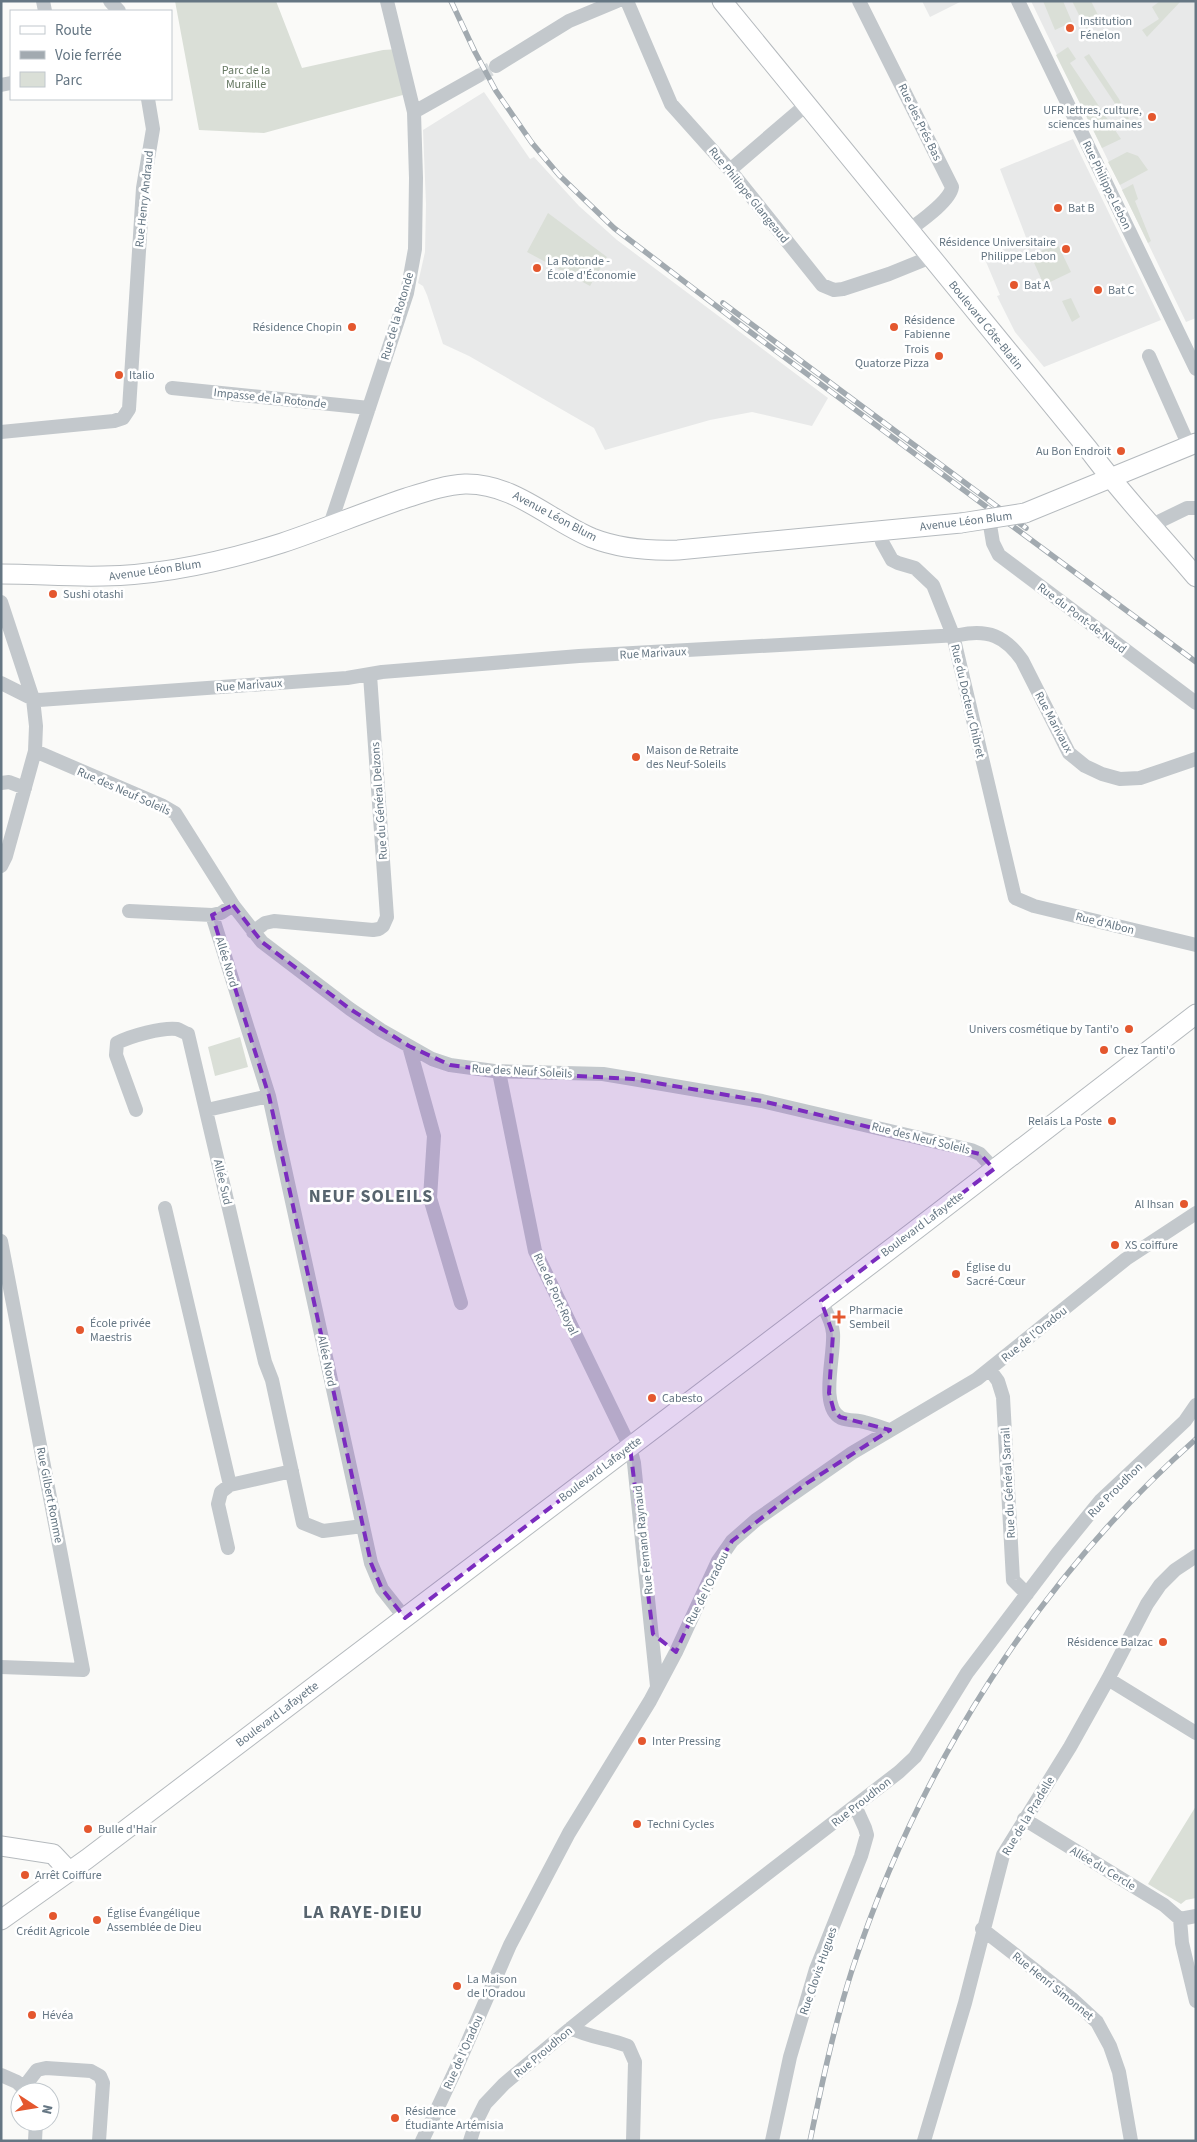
<svg xmlns="http://www.w3.org/2000/svg" width="1197" height="2142" viewBox="0 0 1197 2142" font-family="'Source Sans 3',sans-serif">
  <rect width="100%" height="100%" fill="#fafaf8"/>
  <path fill="#e8e9e9" d="M922,1H962L930,17Z
    M1031,1H1196V318L1186,322Z
    M484,92L530,159L534,157L579,206L617,240L828,398L812,426L752,412L710,420L605,450L594,428L469,356L443,344L427,295L423,286L418,283L425,252L426,204L423,130Z
    M1073,139L1161,320L1044,367L1015,332L997,296L1000,295L984,257L1027,240L1000,169Z"/>
  <path fill="#dadfd7" d="M175,1H276L302,68L383,50L399,49L410,93L264,133L199,130Z
    M1043,1H1063L1072,22L1055,30Z
    M1072,1H1091L1101,21L1086,29Z
    M1160,1H1181L1147,37L1142,30L1159,19L1152,7Z
    M1068,47L1076,59L1070,63L1121,139L1102,148L1056,55Z
    M1089,54L1119,99L1130,121L1128,123L1084,57Z
    M1127,152L1138,156L1148,170L1120,185L1108,162Z
    M1133,184L1138,199L1135,201L1151,241L1148,243L1122,190Z
    M548,213L607,257L590,286L527,252Z
    M1057,243L1071,272L1044,285L1031,256Z
    M1071,298L1080,317L1072,322L1062,301Z
    M240,1037L248,1067L215,1076L208,1047Z
    M1196,1806V1898L1186,1900L1181,1904L1148,1884Z"/>
  <g fill="none" stroke-linecap="round" stroke-linejoin="round">
    <path stroke="#d5d9db" stroke-width="14" stroke-dasharray="14 7" stroke-linecap="butt" d="M478,76L496,66"/>
    <g stroke="#b5babe" stroke-width="21">
      <path id="major" d="M722,1L1089,450C1122,495 1160,534 1196,577
        M1025,513L1196,443
        M1,574C35,574 70,577 103,576C163,575 225,561 282,543C324,529 364,512 406,498C425,492 445,485 465,484C514,483 549,520 592,538C620,549 648,551 678,550L961,523
        M1,1846L53,1854L69,1871
        M1,1920L87,1859L913,1232L1196,1014"/>
    </g>
    <path stroke="#c3c8cc" stroke-width="14" d="M43,1L45,11
      M110,1L119,11
      M627,1L671,104L730,170L822,285L834,290L843,289L889,274L931,257
      M859,1L952,187C950,201 921,221 909,230
      M1018,1L1196,369
      M496,66L569,21L617,1
      M1,85L11,83
      M414,112L478,76
      M730,170L807,104
      M1149,356L1189,446
      M172,388L369,408
      M1,432L114,421L123,418L129,409L143,188L153,129L148,99
      M989,519L993,543L999,555L1196,703
      M330,525L407,293L415,249L416,178L414,112L387,1
      M1152,525L1187,508H1196
      M880,531L882,542L892,560L898,563L915,568L933,585L953,635L1015,898L1034,906L1196,945
      M1,602L33,699L36,726L35,751L6,856L1,866
      M1,683L33,699L39,700L347,678L382,672L579,656L959,635C988,629 1005,636 1022,660L1069,753L1085,766L1102,774L1120,779L1140,778L1196,759
      M35,751L163,806L175,813L233,905L262,942L350,1009L381,1030L432,1059L450,1065L494,1071L603,1074L633,1079L762,1101L971,1150L980,1154L994,1169
      M1,783L9,782L25,788
      M129,911L212,915L221,913L233,905
      M212,915L269,1096L371,1563L382,1589L405,1618
      M253,932L265,923L274,921L373,930L379,929L383,926L387,917L370,675
      M409,1046L434,1136L430,1198L461,1303
      M499,1072L535,1251L630,1447L634,1463L657,1686
      M136,1110L116,1055L117,1043C130,1036 163,1027 177,1029C180,1030 185,1033 188,1034L265,1362L272,1380L303,1523L323,1531L363,1526
      M207,1110L269,1096
      M165,1208L230,1485
      M1,1241L83,1670L1,1667
      M821,1301C826,1312 832,1321 833,1333C835,1355 819,1407 841,1418C849,1421 857,1420 864,1422C873,1424 882,1428 890,1430
      M990,1370L998,1381L1003,1397L1013,1580L1027,1594
      M228,1548L218,1504L221,1492L230,1485L292,1471
      M1108,1679L1196,1733
      M1024,1819L1164,1905L1180,1919
      M1180,1919L1182,1943L1196,2001
      M1180,1919L1196,1916
      M982,1929L1071,1998L1097,2022L1110,2046L1119,2072L1131,2141
      M571,2028C590,2038 608,2038 628,2046L635,2062L633,2141
      M1,2075L17,2082L27,2092
      M24,2087L37,2070L46,2068L91,2071L100,2076L103,2083L99,2141
      M35,2141L36,2122
      M422,2141L455,2071L510,1945L569,1833L650,1701L676,1652L718,1561L732,1541L756,1520L852,1453L977,1379L1126,1259L1196,1213
      M470,2141L476,2122L485,2104L504,2084L571,2028L659,1957L899,1772L915,1757L967,1673L1057,1554L1101,1500L1185,1421L1196,1405
      M772,2141L790,2057L816,1969L861,1856L867,1835L865,1828L855,1806
      M924,2141L965,2003L1003,1855L1070,1747L1108,1679L1147,1604L1160,1585L1175,1570L1196,1556"/>
    <use href="#major" stroke="#fff" stroke-width="19"/>
    <g stroke="#a2aab0" stroke-width="5.5">
      <path id="rail" d="M451,1L475,52L496,91L532,143L559,175L614,228L753,334L1196,662
        M723,303L1026,528
        M810,2141C822,2083 834,2026 852,1970C918,1769 1037,1580 1196,1439"/>
    </g>
    <use href="#rail" stroke="#fff" stroke-width="4" stroke-dasharray="11" stroke-linecap="butt"/>
    <g stroke="#b5babe" stroke-width="21" stroke-linecap="butt">
      <path id="major-bridge" d="M961,523L1025,513"/>
    </g>
    <use href="#major-bridge" stroke="#fff" stroke-width="19"/>
  </g>
  <path fill="#7b2cbf" fill-opacity="0.2" stroke="#7b2cbf" stroke-width="4" stroke-dasharray="10 6" stroke-linejoin="round" d="M233,905L262,942L350,1009L409,1046L450,1065L505,1072L633,1079L762,1101L980,1154L994,1169L821,1301L833,1334L829,1393L834,1411L840,1417L890,1430L804,1485L732,1541L705,1588L676,1652L653,1634L630,1447L405,1618L382,1589L371,1563L269,1096L212,915Z"/>
  <g fill="#e4572e" stroke="#fff" stroke-width="2">
    <circle cx="1070" cy="28" r="5"/>
    <circle cx="1152" cy="117" r="5"/>
    <circle cx="1058" cy="208" r="5"/>
    <circle cx="1066" cy="249" r="5"/>
    <circle cx="537" cy="268" r="5"/>
    <circle cx="1014" cy="285" r="5"/>
    <circle cx="1098" cy="290" r="5"/>
    <circle cx="352" cy="327" r="5"/>
    <circle cx="894" cy="327" r="5"/>
    <circle cx="939" cy="356" r="5"/>
    <circle cx="119" cy="375" r="5"/>
    <circle cx="1121" cy="451" r="5"/>
    <circle cx="53" cy="594" r="5"/>
    <circle cx="636" cy="757" r="5"/>
    <circle cx="1129" cy="1029" r="5"/>
    <circle cx="1104" cy="1050" r="5"/>
    <circle cx="1112" cy="1121" r="5"/>
    <circle cx="1184" cy="1204" r="5"/>
    <circle cx="1115" cy="1245" r="5"/>
    <circle cx="956" cy="1274" r="5"/>
    <path d="M836.5 1309.5h5v5h5v5h-5v5h-5v-5h-5v-5h5z"/>
    <circle cx="80" cy="1330" r="5"/>
    <circle cx="652" cy="1398" r="5"/>
    <circle cx="1163" cy="1642" r="5"/>
    <circle cx="642" cy="1741" r="5"/>
    <circle cx="637" cy="1824" r="5"/>
    <circle cx="88" cy="1829" r="5"/>
    <circle cx="25" cy="1875" r="5"/>
    <circle cx="53" cy="1916" r="5"/>
    <circle cx="97" cy="1920" r="5"/>
    <circle cx="457" cy="1986" r="5"/>
    <circle cx="32" cy="2015" r="5"/>
    <circle cx="395" cy="2118" r="5"/>
  </g>
  <g text-anchor="middle" stroke-width="5" stroke-linejoin="round" paint-order="stroke">
    <g font-size="12" fill="#657683" stroke="#fff" text-anchor="start">
      <text x="1080" y="25">Institution<tspan x="1080" dy="14">Fénelon</tspan></text>
      <text x="1142" y="114" text-anchor="end">UFR lettres, culture,<tspan x="1142" dy="14">sciences humaines</tspan></text>
      <text x="1068" y="212">Bat B</text>
      <text x="1056" y="246" text-anchor="end">Résidence Universitaire<tspan x="1056" dy="14">Philippe Lebon</tspan></text>
      <text x="547" y="265">La Rotonde -<tspan x="547" dy="14">École d'Économie</tspan></text>
      <text x="1024" y="289">Bat A</text>
      <text x="1108" y="294">Bat C</text>
      <text x="904" y="324">Résidence<tspan x="904" dy="14">Fabienne</tspan></text>
      <text x="342" y="331" text-anchor="end">Résidence Chopin</text>
      <text x="929" y="353" text-anchor="end">Trois<tspan x="929" dy="14">Quatorze Pizza</tspan></text>
      <text x="129" y="379">Italio</text>
      <text x="1111" y="455" text-anchor="end">Au Bon Endroit</text>
      <text x="63" y="598">Sushi otashi</text>
      <text x="646" y="754">Maison de Retraite<tspan x="646" dy="14">des Neuf-Soleils</tspan></text>
      <text x="1119" y="1033" text-anchor="end">Univers cosmétique by Tanti'o</text>
      <text x="1114" y="1054">Chez Tanti'o</text>
      <text x="1102" y="1125" text-anchor="end">Relais La Poste</text>
      <text x="1174" y="1208" text-anchor="end">Al Ihsan</text>
      <text x="1125" y="1249">XS coiffure</text>
      <text x="966" y="1271">Église du<tspan x="966" dy="14">Sacré-Cœur</tspan></text>
      <text x="849" y="1314">Pharmacie<tspan x="849" dy="14">Sembeil</tspan></text>
      <text x="90" y="1327">École privée<tspan x="90" dy="14">Maestris</tspan></text>
      <text x="662" y="1402">Cabesto</text>
      <text x="1153" y="1646" text-anchor="end">Résidence Balzac</text>
      <text x="652" y="1745">Inter Pressing</text>
      <text x="647" y="1828">Techni Cycles</text>
      <text x="98" y="1833">Bulle d'Hair</text>
      <text x="35" y="1879">Arrêt Coiffure</text>
      <text x="107" y="1917">Église Évangélique<tspan x="107" dy="14">Assemblée de Dieu</tspan></text>
      <text x="53" y="1935" text-anchor="middle">Crédit Agricole</text>
      <text x="467" y="1983">La Maison<tspan x="467" dy="14">de l'Oradou</tspan></text>
      <text x="42" y="2019">Hévéa</text>
      <text x="405" y="2115">Résidence<tspan x="405" dy="14">Étudiante Artémisia</tspan></text>
    </g>
    <g font-size="12" fill="#687a64" stroke="#fff">
      <text x="246" y="74">Parc de la<tspan x="246" dy="14">Muraille</tspan></text>
    </g>
    <g font-size="12" fill="#657683" stroke="#fff">
      <text transform="translate(920 122) rotate(64)" y="4">Rue des Prés Bas</text>
      <text transform="translate(1107 185) rotate(64)" y="4">Rue Philippe Lebon</text>
      <text transform="translate(749 195) rotate(51)" y="4">Rue Philippe Glangeaud</text>
      <text transform="translate(144 199) rotate(-84)" y="4">Rue Henry Andraud</text>
      <text transform="translate(397 316) rotate(-74)" y="4">Rue de la Rotonde</text>
      <text transform="translate(986 325) rotate(51)" y="4">Boulevard Côte-Blatin</text>
      <text transform="translate(270 398) rotate(6)" y="4">Impasse de la Rotonde</text>
      <text transform="translate(555 516) rotate(28)" y="4">Avenue Léon Blum</text>
      <text transform="translate(966 521) rotate(-7)" y="4">Avenue Léon Blum</text>
      <text transform="translate(155 570) rotate(-8)" y="4">Avenue Léon Blum</text>
      <text transform="translate(1082 618) rotate(37)" y="4">Rue du Pont-de-Naud</text>
      <text transform="translate(653 653) rotate(-3)" y="4">Rue Marivaux</text>
      <text transform="translate(249 685) rotate(-4)" y="4">Rue Marivaux</text>
      <text transform="translate(968 701) rotate(77)" y="4">Rue du Docteur Chibret</text>
      <text transform="translate(1054 722) rotate(62)" y="4">Rue Marivaux</text>
      <text transform="translate(124 791) rotate(24)" y="4">Rue des Neuf Soleils</text>
      <text transform="translate(379 801) rotate(-94)" y="4">Rue du Général Delzons</text>
      <text transform="translate(1105 923) rotate(14)" y="4">Rue d'Albon</text>
      <text transform="translate(227 962) rotate(73)" y="4">Allée Nord</text>
      <text transform="translate(522 1071) rotate(3)" y="4">Rue des Neuf Soleils</text>
      <text transform="translate(921 1138) rotate(14)" y="4">Rue des Neuf Soleils</text>
      <text transform="translate(223 1182) rotate(77)" y="4">Allée Sud</text>
      <text transform="translate(922 1224) rotate(-37)" y="4">Boulevard Lafayette</text>
      <text transform="translate(556 1294) rotate(65)" y="4">Rue de Port-Royal</text>
      <text transform="translate(1034 1334) rotate(-39)" y="4">Rue de l'Oradou</text>
      <text transform="translate(327 1361) rotate(78)" y="4">Allée Nord</text>
      <text transform="translate(600 1469) rotate(-37)" y="4">Boulevard Lafayette</text>
      <text transform="translate(1008 1483) rotate(-93)" y="4">Rue du Général Sarrail</text>
      <text transform="translate(1115 1490) rotate(-45)" y="4">Rue Proudhon</text>
      <text transform="translate(50 1495) rotate(79)" y="4">Rue Gilbert Romme</text>
      <text transform="translate(643 1540) rotate(-96)" y="4">Rue Fernand Raynaud</text>
      <text transform="translate(707 1588) rotate(-63)" y="4">Rue de l'Oradou</text>
      <text transform="translate(277 1714) rotate(-37)" y="4">Boulevard Lafayette</text>
      <text transform="translate(861 1802) rotate(-38)" y="4">Rue Proudhon</text>
      <text transform="translate(1028 1816) rotate(-59)" y="4">Rue de la Pradelle</text>
      <text transform="translate(1103 1868) rotate(31)" y="4">Allée du Cercle</text>
      <text transform="translate(818 1971) rotate(-71)" y="4">Rue Clovis Hugues</text>
      <text transform="translate(1053 1986) rotate(39)" y="4">Rue Henri Simonnet</text>
      <text transform="translate(463 2052) rotate(-66)" y="4">Rue de l'Oradou</text>
      <text transform="translate(543 2052) rotate(-40)" y="4">Rue Proudhon</text>
    </g>
    <g font-size="18" font-weight="bold" letter-spacing="1" fill="#57646e" stroke="#fff">
      <text x="371" y="1202">NEUF SOLEILS</text>
      <text x="363" y="1918">LA RAYE-DIEU</text>
    </g>
  </g>
  <rect width="1197" height="2142" fill="none" stroke="#657683" stroke-width="5"/>
  <rect x="10" y="10" width="162" height="90" fill="#ffffff" stroke="#c1c8cd"/>
  <rect x="20" y="26" width="25" height="8" fill="#ffffff" stroke="#c1c8cd"/>
  <text x="55" y="35" font-size="15" fill="#657683">Route</text>
  <rect x="20" y="51" width="25" height="8" fill="#a2aab0" stroke="#c1c8cd"/>
  <text x="55" y="60" font-size="15" fill="#657683">Voie ferrée</text>
  <rect x="20" y="72" width="25" height="15" fill="#dadfd7" stroke="#c1c8cd"/>
  <text x="55" y="85" font-size="15" fill="#657683">Parc</text>
  <g transform="translate(35 2107) rotate(102)"><circle r="24" fill="#ffffff" stroke="#c1c8cd"/>
  <path d="M0-4L9 19L0 12L-9 19Z" fill="#e4572e"/>
  <text y="-8" font-size="14" font-weight="bold" text-anchor="middle" fill="#657683">N</text>
  </g>
</svg>
